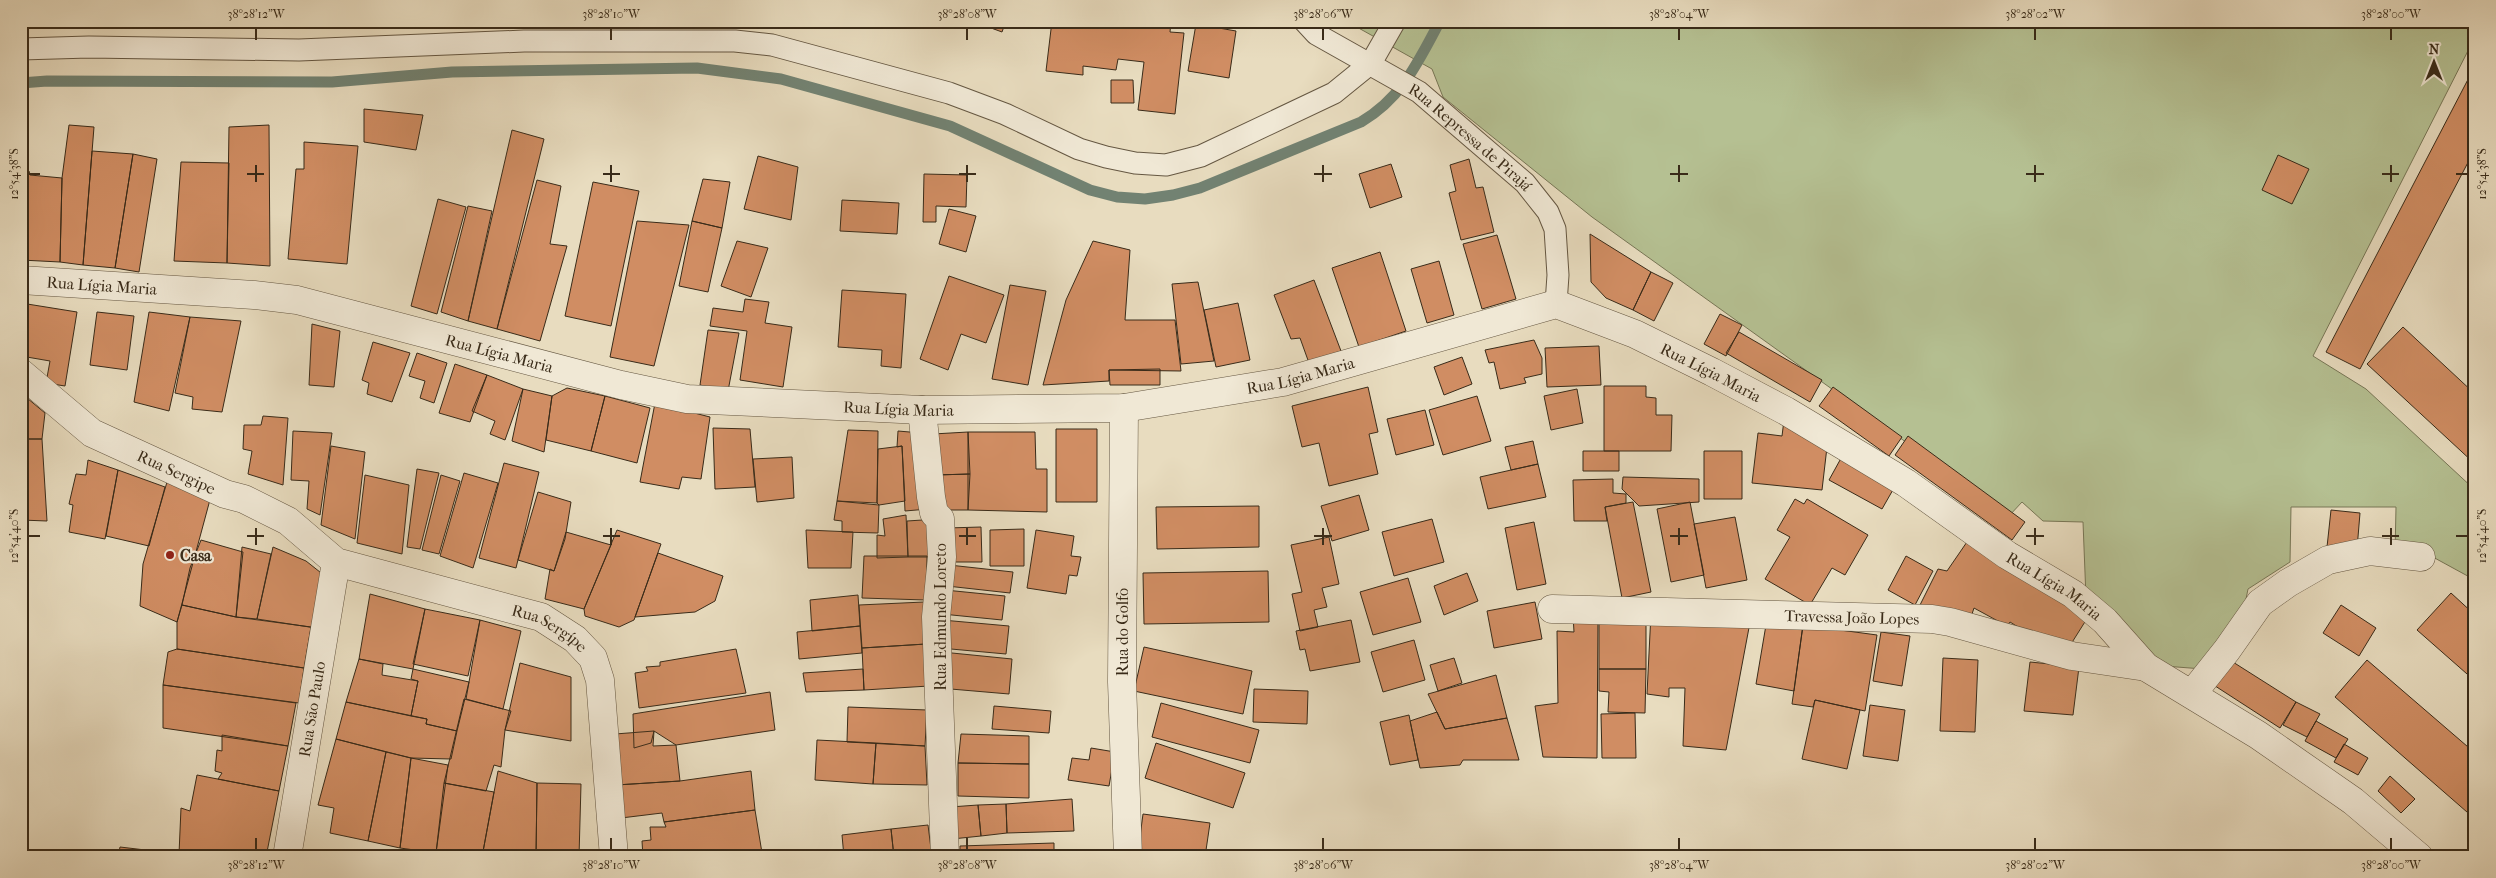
<svg xmlns="http://www.w3.org/2000/svg" width="2496" height="878" viewBox="0 0 2496 878" font-family="'IM FELL French Canon',serif">
  <rect width="100%" height="100%" fill="#e8dcbf"/>
  <filter id="stains"><feTurbulence type="fractalNoise" baseFrequency=".004" numOctaves="4"/><feColorMatrix values="0 0 0 0 .2 0 0 0 0 .09 0 0 0 0 .02 0 0 0 .5 -.17"/></filter>
  <radialGradient id="worn" r=".72"><stop offset=".6" stop-color="#630" stop-opacity="0"/><stop offset="1" stop-color="#630" stop-opacity=".3"/></radialGradient>
  <path fill="#b5c092" stroke="#777656" d="M1346,21H2475V37L2313,356L2366,389L2475,490V580L2431,556L2395,554L2396,507H2291L2290,562L2248,589L2241,624L2203,669L2164,666L2086,598L2083,522L2043,521L2022,502L2009,516L1592,217L1443,97L1432,69Z"/>
  <g fill="none" stroke-linecap="round" stroke-linejoin="round">
    <path stroke="#728272" stroke-width="11" d="M21,83L47,81L332,82L452,72L697,68L781,79L950,126L1090,190L1117,197L1145,199L1173,195L1200,188L1361,122C1402,98 1418,62 1440,21"/>
  </g>
  <path fill="#d08d63" stroke="#392b19" d="M972,21H1006L1002,32Z
    M1052,21H1171L1170,32L1184,33L1175,114L1138,110L1144,62L1118,59L1116,70L1083,66V75L1046,71Z
    M1196,24L1236,31L1229,78L1188,71Z
    M2475,66V149L2360,369L2326,352Z
    M1111,80H1133L1134,103H1111Z
    M364,109L423,115L416,150L364,142Z
    M69,125L94,127L83,265L60,262L62,178Z
    M269,125L270,266L227,263L229,127Z
    M512,130L544,139L497,329L468,321Z
    M304,142L358,146L347,264L288,259L296,169H304Z
    M92,151L133,154L115,268L83,265Z
    M133,154L157,159L139,272L115,268Z
    M2278,155L2309,169L2292,204L2262,190Z
    M758,156L798,167L791,220L744,209Z
    M1469,159L1476,188L1483,187L1494,232L1461,240L1449,193L1456,191L1450,165Z
    M181,162L229,163L227,263L174,261Z
    M1391,164L1402,197L1370,208L1359,174Z
    M21,170L29,171L30,175L62,178L60,262L21,260Z
    M924,174L967,175L966,207L936,206V222H923Z
    M703,179L730,182L722,228L692,221Z
    M537,180L561,186L550,244L567,246L540,341L497,329Z
    M593,182L639,191L611,326L565,316Z
    M438,199L466,207L437,314L411,306Z
    M842,200L899,203L897,234L840,231Z
    M468,206L492,211L468,321L441,312Z
    M949,209L976,216L966,252L939,244Z
    M637,221L689,225L654,366L610,357Z
    M692,221L722,228L708,292L679,286Z
    M1590,234L1651,272L1633,310L1606,298L1591,282Z
    M1497,235L1516,299L1482,309L1463,244Z
    M737,241L768,248L751,297L721,286Z
    M1093,241L1130,250L1125,320H1175L1181,371L1109,370V381L1043,385L1066,300Z
    M1380,252L1406,331L1359,347L1332,268Z
    M1439,261L1454,315L1427,323L1411,269Z
    M1651,272L1673,283L1654,321L1633,310Z
    M949,276L1004,295L986,343L961,334L948,370L920,359Z
    M1314,280L1341,351L1309,363L1300,338L1291,339L1274,295Z
    M1198,282L1214,361L1181,364L1172,284Z
    M1010,285L1046,291L1028,385L992,379Z
    M842,290L906,294L901,368L881,366L882,350L838,347Z
    M745,299L769,302L765,323L792,327L783,387L740,380L747,331L710,326L713,308L743,312Z
    M21,303L77,312L65,386L46,383L50,361L21,356Z
    M1238,303L1250,360L1216,367L1204,310Z
    M97,312L134,316L127,370L90,365Z
    M149,312L190,317L169,411L134,402Z
    M1720,314L1742,325L1726,356L1704,344Z
    M190,317L241,321L222,412L192,409L193,397L175,393Z
    M312,324L340,331L334,387L309,385Z
    M2403,327L2475,394V464L2367,364Z
    M708,330L739,333L728,391L700,385Z
    M1739,332L1822,380L1810,402L1726,353Z
    M1534,340L1542,358V374L1524,378L1526,383L1500,389L1494,362L1489,363L1485,350Z
    M373,342L410,353L392,402L367,394L369,383L362,380Z
    M1599,346L1601,385L1547,387L1545,348Z
    M417,353L447,363L434,403L420,398L425,381L409,376Z
    M1462,357L1472,384L1444,395L1434,367Z
    M455,364L487,375L470,422L439,413Z
    M1160,369V385H1110L1109,370Z
    M487,375L523,389L505,440L490,434L495,421L472,411Z
    M1604,386H1646V397L1656,398V415H1672L1671,451H1604Z
    M1368,387L1378,432L1369,434L1378,474L1329,486L1319,443L1302,447L1292,406Z
    M1833,387L1902,437L1889,456L1819,406Z
    M567,388L605,396L591,451L546,440L552,396Z
    M523,389L552,396L544,452L512,441Z
    M1577,389L1583,423L1551,430L1544,396Z
    M21,393L45,413L42,439H21Z
    M605,396L650,408L637,463L591,451Z
    M1477,396L1491,441L1443,455L1429,410Z
    M655,403L710,417L701,479L682,477L679,489L640,482Z
    M1425,410L1434,445L1396,455L1387,419Z
    M263,416L288,418L283,485L248,474L252,451L243,449L244,425H261Z
    M1784,420L1827,447L1822,490L1752,483L1758,433L1782,436Z
    M713,428L750,429L755,487L715,489Z
    M1056,429H1097V502H1056Z
    M848,430L878,431L877,503L837,501Z
    M293,431L332,433L320,515L307,509L309,481L291,480Z
    M898,431L921,433L928,509L905,511L902,446L897,447Z
    M968,432L970,474L935,475L933,434Z
    M968,432H1035L1036,469H1047V512L968,510Z
    M1908,436L2025,522L2012,540L1895,455Z
    M21,439H42L47,521L21,520Z
    M1533,441L1538,464L1511,470L1505,447Z
    M331,446L365,452L355,539L321,525Z
    M902,446L905,501L879,505L877,503L878,449Z
    M1583,451H1619V471H1583Z
    M1704,451H1742V499H1704Z
    M1845,451L1898,481L1882,509L1829,480Z
    M792,457L794,498L757,502L753,459Z
    M88,460L118,470L105,539L69,532L73,505L69,504L76,474L86,475Z
    M504,463L539,472L516,568L479,558Z
    M1538,464L1546,497L1488,509L1480,477Z
    M417,469L439,473L420,549L407,547Z
    M118,470L165,487L149,546L106,536Z
    M464,473L498,483L473,568L440,556Z
    M970,474L968,510H947L935,475Z
    M365,475L409,485L402,554L357,543Z
    M441,475L460,481L439,554L422,550Z
    M1623,477L1699,479V502L1639,506L1622,489Z
    M1613,479V493L1626,494V503L1605,507L1607,521H1574L1573,480Z
    M167,482L211,496L177,622L140,606L143,564Z
    M538,492L571,502L565,539L554,571L518,560Z
    M1359,495L1369,530L1332,541L1321,506Z
    M1795,499L1804,504L1807,499L1868,535L1845,575L1832,568L1810,605L1765,579L1790,537L1777,530Z
    M837,501L879,505L878,533L842,532V521L834,520Z
    M1633,502L1651,592L1622,598L1605,507Z
    M1690,502L1704,575L1671,582L1657,509Z
    M1259,506V547L1157,549L1156,507Z
    M2331,510L2360,513L2357,549L2327,547Z
    M906,515L908,557L877,558V535L885,536L883,519Z
    M1735,517L1747,580L1706,588L1694,524Z
    M938,519L940,557H908L907,521Z
    M1432,519L1444,562L1394,576L1382,532Z
    M1534,522L1546,584L1517,590L1505,528Z
    M981,527L982,562H948L947,528Z
    M1024,529V566H990V530Z
    M617,530L661,544L634,620L619,627L585,616L584,609Z
    M806,530L853,532L851,568H808Z
    M1036,530L1074,536L1071,556L1081,557L1077,576L1069,575L1066,594L1027,588Z
    M566,532L611,545L584,609L545,599L550,569L554,571Z
    M1329,537L1339,584L1322,588L1327,607L1314,610L1318,627L1300,631L1292,594L1302,592L1291,545Z
    M1969,539L2088,617L2071,644L2031,635L2010,622L2007,626L1974,608L1971,617L1920,605L1938,569L1947,571Z
    M201,540L243,552L236,617L182,605L190,568Z
    M242,547L271,554L257,619L236,617Z
    M273,547L306,561L325,576L316,628L257,619Z
    M658,553L723,576L715,601L695,612L635,617Z
    M864,556H927L926,600L862,598Z
    M1906,556L1933,571L1915,605L1888,590Z
    M949,565L1013,572L1010,593L947,586Z
    M1268,571L1269,622L1144,624L1143,573Z
    M1467,573L1478,601L1444,615L1434,586Z
    M1408,578L1421,622L1373,635L1360,592Z
    M945,590L1005,596L1002,620L942,614Z
    M2451,593L2475,615V681L2417,630Z
    M370,594L425,609L413,669L359,659Z
    M858,595L860,626L812,631L810,600Z
    M924,602L926,644L862,648L859,605Z
    M1535,602L1542,639L1494,648L1487,611Z
    M182,605L236,617L311,627L304,668L177,649V622Z
    M2341,605L2376,628L2359,656L2323,633Z
    M425,609L480,620L468,676L413,664Z
    M1651,613L1751,617L1726,750L1683,746L1685,688H1669V697L1647,694Z
    M1573,615H1598L1597,758L1543,757L1535,706L1558,703L1557,631L1574,632Z
    M1599,615H1646V669H1599Z
    M1767,619L1803,625L1794,691L1756,684Z
    M480,620L521,631L503,709L466,699Z
    M942,620L1009,626L1006,654L940,648Z
    M1351,620L1360,662L1310,671L1305,649L1300,650L1296,631Z
    M1803,625L1877,635L1865,711L1815,700L1813,707L1792,704Z
    M860,626L862,653L799,659L797,632Z
    M1881,632L1910,636L1902,686L1873,681Z
    M1414,640L1425,680L1383,692L1371,652Z
    M926,644L929,686L864,690L862,648Z
    M1144,647L1252,671L1243,714L1134,691Z
    M177,649L304,668L299,703L163,685L168,652Z
    M736,649L746,693L639,708L635,673L648,671L646,667L660,666V662Z
    M942,652L1012,659L1009,694L939,688Z
    M2225,657L2296,702L2280,728L2209,682Z
    M1454,658L1462,683L1438,691L1430,665Z
    M1943,658L1978,660L1975,732L1940,731Z
    M359,659L383,664L382,675L418,681L411,716L346,702Z
    M2367,660L2475,753V819L2335,697Z
    M2030,662L2079,667L2073,715L2024,711Z
    M520,663L571,677V741L505,730Z
    M413,669L469,682L457,731L426,724L427,719L411,716L418,681L411,679Z
    M863,669L864,690L806,692L803,673Z
    M1599,669H1646L1645,713L1608,712L1609,692L1599,691Z
    M1496,675L1507,718L1445,729L1428,694Z
    M163,685L296,703L288,746L163,728Z
    M1254,689L1308,691L1307,724L1253,722Z
    M770,692L775,730L676,745L654,731L651,743L634,748L633,714Z
    M464,699L511,711L505,730L501,767L494,765L486,791L444,783Z
    M1815,700L1860,710L1847,769L1802,759Z
    M346,702L427,719L426,724L457,731L451,759L411,758L336,739Z
    M2296,702L2320,714L2307,737L2283,725Z
    M1161,703L1259,730L1250,763L1152,737Z
    M1870,705L1905,710L1898,761L1863,756Z
    M994,706L1051,711L1049,733L992,729Z
    M848,707L927,710L925,746L847,742Z
    M1437,712L1445,729L1507,718L1519,760H1463L1460,765L1420,768L1410,721Z
    M1635,713L1636,758H1602L1601,714Z
    M1409,715L1418,760L1390,765L1380,722Z
    M2316,721L2348,739L2336,758L2305,741Z
    M654,731L653,746L676,745L680,781L616,785L615,734Z
    M961,734L1029,736V764L958,763Z
    M222,735L288,746L279,791L218,779L222,773L215,771L217,750L222,751Z
    M336,739L386,752L368,841L330,833L334,808L318,805Z
    M817,740L876,743L873,784L815,780Z
    M876,743L925,746L927,785L873,784Z
    M1156,743L1245,773L1233,808L1145,778Z
    M2344,744L2368,758L2358,775L2334,762Z
    M1091,748L1115,752L1109,786L1068,780L1072,758L1089,760Z
    M386,752L411,758L400,848L368,841Z
    M411,758L448,765L436,853L400,848Z
    M958,763L1029,764V798L958,796Z
    M498,771L537,783L536,857H482Z
    M751,771L755,810L664,822L662,813L621,818L616,785L680,781Z
    M197,775L279,791L266,857H191L179,854L181,808L190,811Z
    M2390,776L2415,799L2401,813L2378,791Z
    M444,783L494,792L482,857H456L436,853Z
    M537,783L581,784L579,857H536Z
    M1072,799L1074,831L1007,833L1006,804Z
    M1006,804L1007,833L981,836L978,805Z
    M978,805L981,836L952,839L950,807Z
    M755,810L762,853L704,857H643L642,841L651,840L650,827H666L664,822Z
    M1143,814L1210,823L1205,857H1171L1138,852Z
    M928,825L932,857H894L891,829Z
    M891,829L894,857H844L842,835Z
    M1054,843V857H960V846Z
    M120,847L179,854L190,857H118Z"/>
  <g fill="none" stroke-linecap="round" stroke-linejoin="round">
    <g stroke="#655742" stroke-width="23">
      <g id="service">
        <path id="s1" d="M1304,21L1316,34L1419,92L1525,183L1548,212L1555,229L1558,275L1556,304"/>
        <path d="M21,49L89,47L299,50L524,41H735L772,45L949,93L1005,114L1079,149L1106,157L1135,163L1166,165L1201,156L1334,93L1371,63L1395,21"/>
      </g>
    </g>
    <g stroke="#655742" stroke-width="29">
      <g id="minor">
        <path id="s2" d="M21,280L254,295L297,300L621,385L687,399L922,410L1124,408L1283,382L1556,304L1635,334L1712,372L1786,411L1906,483L2007,555L2073,594L2105,621L2146,667L2258,735L2353,801L2419,857"/>
        <path id="s3" d="M21,373L92,433L225,494L244,499L288,521L336,562L541,617L575,639L593,658L600,680L614,857"/>
        <path d="M1124,408L1122,682L1128,857"/>
        <path d="M922,410L931,497L934,513L940,519L942,557L936,617L945,857"/>
        <path id="s4" d="M1552,609L1932,619L1950,622L2072,656L2146,667"/>
        <path d="M2192,694L2227,650L2260,603L2288,583L2328,560L2370,551L2421,557"/>
        <path id="s5" d="M287,857L336,562"/>
      </g>
    </g>
    <use href="#service" stroke="#f0e8d5" stroke-width="21"/>
    <use href="#minor" stroke="#f0e8d5" stroke-width="28"/>
  </g>
  <path fill="none" stroke="#392b19" stroke-width="2" d="M256,28V40M611,28V40M967,28V40M1323,28V40M1679,28V40M2035,28V40M2391,28V40M256,165V182M611,165V182M967,165V182M1323,165V182M1679,165V182M2035,165V182M2391,165V182M28,174H40M247,174H264M603,174H620M959,174H976M1314,174H1332M1670,174H1688M2026,174H2044M2382,174H2399M2456,174H2468M256,528V545M611,528V545M967,528V545M1323,528V545M1679,528V545M2035,528V545M2391,528V545M28,536H40M247,536H264M603,536H620M959,536H976M1314,536H1332M1670,536H1688M2026,536H2044M2382,536H2399M2456,536H2468M256,838V850M611,838V850M967,838V850M1323,838V850M1679,838V850M2035,838V850M2391,838V850"/>
  <circle fill="#8f2418" stroke="#f0e8d5" stroke-width="2" cx="170" cy="555" r="5"/>
  <g text-anchor="middle" stroke-width="4.5" stroke-linejoin="round" paint-order="stroke">
    <g font-size="16" fill="#392b19" stroke="#f0e8d5">
      <text dy="6" stroke="none"><textPath href="#s1" startOffset="204">Rua Repressa de Pirajá</textPath></text>
      <text dy="6" stroke="none"><textPath href="#s2" startOffset="81">Rua Lígia Maria</textPath></text>
      <text dy="6" stroke="none"><textPath href="#s2" startOffset="486">Rua Lígia Maria</textPath></text>
      <text dy="6" stroke="none"><textPath href="#s2" startOffset="1731">Rua Lígia Maria</textPath></text>
      <text dy="6" stroke="none"><textPath href="#s2" startOffset="1296">Rua Lígia Maria</textPath></text>
      <text dy="6" stroke="none"><textPath href="#s2" startOffset="891">Rua Lígia Maria</textPath></text>
      <text dy="6" stroke="none"><textPath href="#s3" startOffset="186">Rua Sergipe</textPath></text>
      <text dy="6" stroke="none"><textPath href="#s2" startOffset="2136">Rua Lígia Maria</textPath></text>
      <text transform="translate(940 617) rotate(-90)" y="6">Rua Edmundo Loreto</text>
      <text dy="6" stroke="none"><textPath href="#s4" startOffset="300">Travessa João Lopes</textPath></text>
      <text dy="6" stroke="none"><textPath href="#s3" startOffset="596">Rua Sergípe</textPath></text>
      <text transform="translate(1122 632) rotate(-90)" y="6">Rua do Golfo</text>
      <text dy="6" stroke="none"><textPath href="#s5" startOffset="150">Rua São Paulo</textPath></text>
    </g>
    <g font-size="16" font-weight="bold" fill="#392b19" stroke="#f0e8d5" text-anchor="start">
      <text x="180" y="561">Casa</text>
    </g>
  </g>
  <rect width="2496" height="878" fill="none" stroke="#e8dcbf" stroke-width="55"/>
  <g transform="translate(2434 62)" stroke="#f0e8d5" stroke-width="4" paint-order="stroke">
  <path d="M0-4L9 19L0 12L-9 19Z" fill="#392b19"/>
  <text y="-8" font-size="14" font-weight="bold" text-anchor="middle" fill="#392b19">N</text>
  </g>
  <rect x="28" y="28" width="2440" height="822" fill="none" stroke="#392b19" stroke-width="2"/>
  <g font-size="12" text-anchor="middle" fill="#392b19">
    <text x="256" y="18">38°28'12"W</text>
    <text x="611" y="18">38°28'10"W</text>
    <text x="967" y="18">38°28'08"W</text>
    <text x="1323" y="18">38°28'06"W</text>
    <text x="1679" y="18">38°28'04"W</text>
    <text x="2035" y="18">38°28'02"W</text>
    <text x="2391" y="18">38°28'00"W</text>
    <text transform="translate(14 174) rotate(-90)" y="4">12°54'38"S</text>
    <text transform="translate(2482 174) rotate(-90)" y="4">12°54'38"S</text>
    <text transform="translate(14 536) rotate(-90)" y="4">12°54'40"S</text>
    <text transform="translate(2482 536) rotate(-90)" y="4">12°54'40"S</text>
    <text x="256" y="869">38°28'12"W</text>
    <text x="611" y="869">38°28'10"W</text>
    <text x="967" y="869">38°28'08"W</text>
    <text x="1323" y="869">38°28'06"W</text>
    <text x="1679" y="869">38°28'04"W</text>
    <text x="2035" y="869">38°28'02"W</text>
    <text x="2391" y="869">38°28'00"W</text>
  </g>
  <rect width="100%" height="100%" filter="url(#stains)"/>
  <rect width="100%" height="100%" fill="url(#worn)"/>
</svg>
